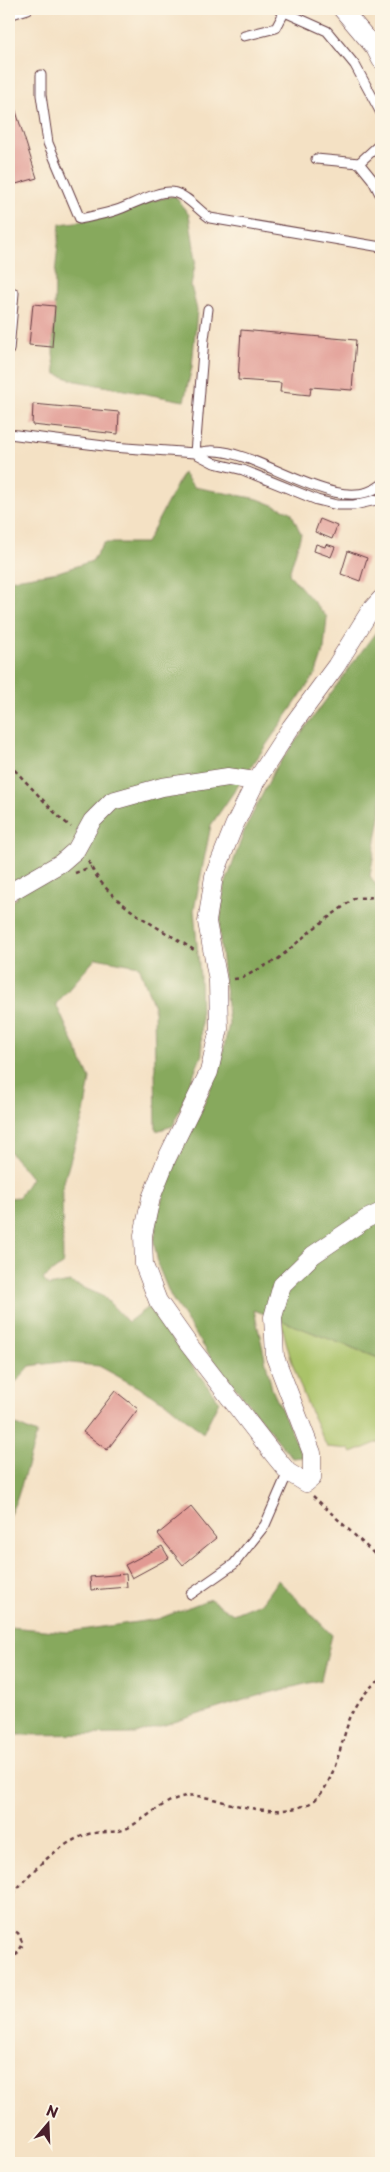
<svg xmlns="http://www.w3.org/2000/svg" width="390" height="2172" viewBox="0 0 390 2172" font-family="'Playpen Sans',sans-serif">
  <rect width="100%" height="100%" fill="#fcf5e5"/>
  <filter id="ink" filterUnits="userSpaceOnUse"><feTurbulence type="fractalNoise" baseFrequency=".02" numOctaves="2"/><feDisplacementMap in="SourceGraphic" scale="10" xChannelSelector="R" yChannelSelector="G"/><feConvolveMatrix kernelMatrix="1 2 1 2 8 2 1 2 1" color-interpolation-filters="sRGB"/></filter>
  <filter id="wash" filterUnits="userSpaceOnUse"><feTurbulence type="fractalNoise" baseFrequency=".0096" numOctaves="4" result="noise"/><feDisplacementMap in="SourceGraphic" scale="20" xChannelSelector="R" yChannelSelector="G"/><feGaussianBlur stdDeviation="1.12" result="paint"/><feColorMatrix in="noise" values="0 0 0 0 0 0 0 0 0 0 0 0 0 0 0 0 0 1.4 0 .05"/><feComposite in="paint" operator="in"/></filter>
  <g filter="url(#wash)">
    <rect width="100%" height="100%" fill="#f4e1c4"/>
    <path fill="#aac369" stroke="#7a714a" d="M281,1320L381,1359V1441L352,1453L349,1449L327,1447C307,1406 290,1365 281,1320Z"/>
    <path fill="#87a95d" stroke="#686444" d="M175,196L189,215L196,260L191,286L197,310L192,367L184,401L76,381L56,374L53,354L55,275L60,224C99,221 135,202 175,196Z
      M183,473L194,487L258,499L291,512L301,534L289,574L327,617L324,649L316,673L211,825L194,910L200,977L202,1054L173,1126L156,1131L154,1007L139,966L96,958L56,1004L90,1079L84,1113L62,1189L63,1264L43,1279L48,1286L70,1282L103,1296L128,1322L148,1307L219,1401L203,1433L165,1402L99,1366L60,1362L30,1366L9,1390V1198L19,1197L31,1178L9,1151V903L17,898L9,876V580L58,572L92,561L104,543H146Z
      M381,625V811L370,876L381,892V1359L254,1310L272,1389L303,1457L292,1458L210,1356L171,1297L159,1268L154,1243L158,1214L167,1181L198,1118L220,1065L229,1024L219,932L224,888L245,829L275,769Z
      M9,1422L37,1434L17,1499L9,1516Z
      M278,1580L332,1635L321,1680L257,1696L136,1734L9,1735V1627L67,1632L158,1619L210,1599L233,1614L262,1602Z"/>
    <g id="blocks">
      <path fill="#e19a93" d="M14,105L37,178L9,186V106Z
        M33,304L55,306L52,347L29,345Z
        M241,330L356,340L352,390L311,387L310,395L280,392L281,383L238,380Z
        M33,404L119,412L118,434L32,425Z
        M320,519L337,526L332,539L315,532Z
        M316,544L325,547L326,544L335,547L331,557L314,551Z
        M348,551L367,558L360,581L341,574Z
        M115,1391L138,1409L107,1450L83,1432Z
        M191,1507L216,1538L183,1565L158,1534Z
        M162,1546L169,1558L132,1578L125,1565Z
        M126,1574L127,1587L91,1590L90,1577Z"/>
    </g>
  </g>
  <g filter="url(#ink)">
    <use href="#blocks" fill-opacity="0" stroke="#643c42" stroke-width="1"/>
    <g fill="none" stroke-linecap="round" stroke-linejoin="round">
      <g stroke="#643c42" stroke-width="11">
        <path id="lane" d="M278,9L327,31L355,65L381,113
          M9,15L28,9
          M244,36L276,28L285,11
          M41,75V95L48,143L80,219C92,216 105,214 117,210C132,205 161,188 176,193C189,197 198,210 210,218L381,247
          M316,159L359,163L381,143
          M359,163L372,179L381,196
          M9,292L14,293L9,350
          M9,434L112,447L195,453L204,339L208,309
          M195,453L214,463L243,470L317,500L337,505H354L381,499
          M196,453C202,452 209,450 215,451C262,452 340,518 381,485
          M191,1594L234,1564L265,1525L288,1472"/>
      </g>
      <g stroke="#643c42" stroke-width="19">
        <path id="street" d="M342,9L375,48L381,60
          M381,599L370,611L336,666L291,727L256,781L234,826L214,876L207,922L218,981L219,1029L209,1072L167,1158L151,1198L143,1235L144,1265L158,1301L189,1345L274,1455L288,1472L306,1483L312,1478V1453L275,1357L273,1317L282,1285L313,1255L366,1219L381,1212
          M9,893L61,863L76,850L92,821L112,801L162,787L228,777L256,781"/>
      </g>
      <path stroke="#643c42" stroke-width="2.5" stroke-dasharray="4 4" stroke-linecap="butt" d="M9,764L58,816L71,827
        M88,861C108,905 158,926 197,952
        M75,873L91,867
        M234,979L242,978L278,959L313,929L355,898L381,897
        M313,1496L381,1560
        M9,1901C23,1877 59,1844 85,1835C97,1831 115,1833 123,1830C145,1821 162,1800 186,1796C197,1794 213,1799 224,1802C250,1809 279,1815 306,1805C334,1795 340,1741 351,1716C358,1701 368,1688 381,1678
        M9,1928L18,1933L23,1944L15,1957L9,1960"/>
      <use href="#lane" stroke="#fff" stroke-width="9"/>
      <use href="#street" stroke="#fff" stroke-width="18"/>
    </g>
  </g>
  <rect width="390" height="2172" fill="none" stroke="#fcf5e5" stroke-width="30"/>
  <g transform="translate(48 2124) rotate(19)" stroke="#fcf5e5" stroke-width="4" paint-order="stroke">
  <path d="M0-4L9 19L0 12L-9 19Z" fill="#4a1f2b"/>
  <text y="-8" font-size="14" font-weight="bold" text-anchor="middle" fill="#4a1f2b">N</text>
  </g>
</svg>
